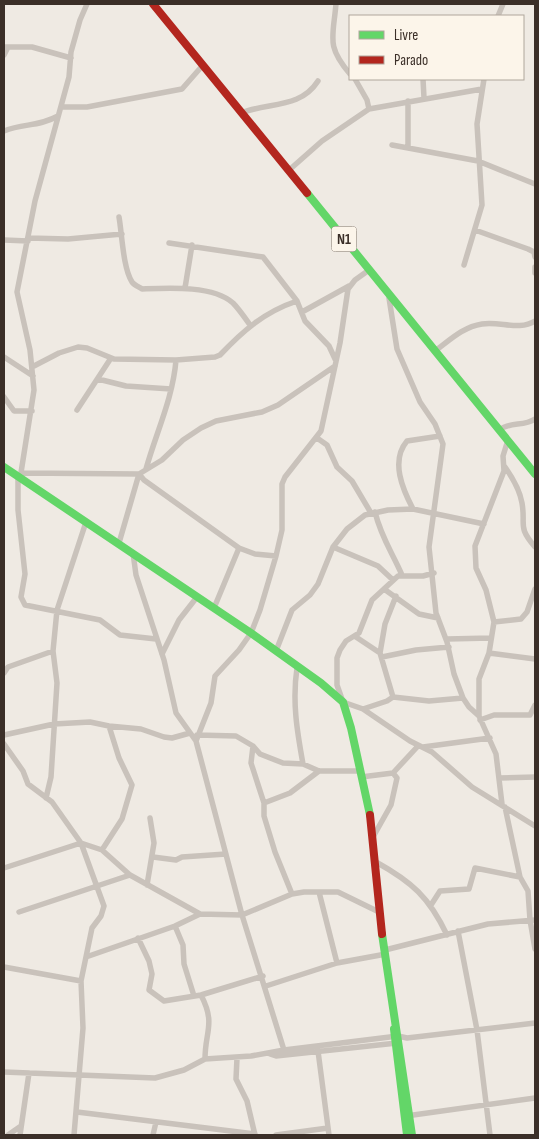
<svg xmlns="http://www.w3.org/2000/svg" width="539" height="1139" viewBox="0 0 539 1139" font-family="'Sofia Sans Condensed',sans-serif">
  <rect width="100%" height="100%" fill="#efeae3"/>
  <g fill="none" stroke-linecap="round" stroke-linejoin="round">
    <path stroke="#c9c2bb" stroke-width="5.5" d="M336,4C333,38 326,46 350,74
      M498,16L503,4
      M4,47H32L71,58
      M4,55L8,47
      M355,79L367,100L369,109
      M423,79L424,98
      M408,101V148
      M61,107H87L182,89L203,65
      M241,113C269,102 300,109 318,81
      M4,131C24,123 38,127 58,116
      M392,145L478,161L535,184
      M288,171L322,141L369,109L482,89
      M119,217C122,234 123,268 132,282C134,285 139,287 142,289C167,288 213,285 233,303C239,309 245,318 250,325
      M475,230L528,249L534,252L535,257
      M28,238L68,239L122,234
      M4,240L28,241
      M169,243L263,257L297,301L305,321L329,346L336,361
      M464,265L482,205L477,124L484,79
      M535,273V267
      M185,288L192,245
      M389,298L397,349L420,402L435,424L443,444L429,547L436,613L447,642L454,674L463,698L469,707L479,716
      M302,312L349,286
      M435,351C450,340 463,327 482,324C500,321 519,331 535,321
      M4,357L33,376
      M32,367L59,353L78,347L87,348L114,359L176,360L215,357L220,355C243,331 264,312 297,301
      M98,379L126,386L171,389
      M4,397L14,411H32
      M77,410L111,358
      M499,430C511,421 523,427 535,419
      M317,438L327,445L337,467L352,481L371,513
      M505,467C512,477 520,491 522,503C526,526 517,526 535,547
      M146,469C156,433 173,398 176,360
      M21,473L139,474L162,460L183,440L201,428L216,421L262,412L278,405L335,366
      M139,474L144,480L239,548L255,554L276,556
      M18,477V510L25,574L21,597L25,605L100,620L120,635L156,639
      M20,479L34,390L30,350L17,292L35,201L69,77L71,52L80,20L87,4
      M413,509C403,490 390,461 407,441L440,436
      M375,512C381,537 392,552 402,575
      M119,543L139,474
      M333,547L378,566L393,580
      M133,553L136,575L164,660L176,713L196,741L242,915L284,1050
      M434,573L423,576H398L372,600L359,633L346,641L340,650L337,658V685L343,702L363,709L410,741L432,752L472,787L535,826
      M384,589L419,614L438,618
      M396,596L385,624L380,653L393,697L429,701L463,698
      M214,608L239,548
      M494,622L521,619L527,612L535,589
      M356,637L380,653
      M447,639L491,638
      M276,651L292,610L310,595L318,584L333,547L347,529L365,515L388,510L413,509L484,524
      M489,653L535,659
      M162,654L179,620L197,597
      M382,657L416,650L449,647
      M297,668C292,701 297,731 303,764
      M4,673L8,667L53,651
      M363,709L387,701L393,697
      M480,720L494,715H530L535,705
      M4,735L54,724L90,722L109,726L141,729L164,737L172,738L190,733
      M197,735L236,736L253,746L260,754L283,763L303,764L319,771H360
      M196,741L211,703L215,676L239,650L251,633L260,610L276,556L282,530V484L285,477L321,431L340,343L348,289L355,280L369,270
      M4,744L23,771L28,784L52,802L81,843L104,906L101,916L92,928L81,981L83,1028L74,1135
      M253,746L251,763L264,803V816L275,852L292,894
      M423,747L490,738
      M361,777L393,773L418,746
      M499,778L535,777
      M46,798L51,777L57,683L53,651L57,610L86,522
      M264,803L290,793L319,771
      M502,804L496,754L479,716V679L489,653L494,622L486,590L476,568L475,546L504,471L503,456L508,440
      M505,807L520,877L528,891L530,920L535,949
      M373,837L391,805L397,778L393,773
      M102,850L122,819L132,785L119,758L109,726
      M153,857L176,860L182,857L226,854
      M376,862C412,882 429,897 447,935
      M4,868L81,843L102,850L130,875L200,914
      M147,885L154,843L150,818
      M319,892L337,963
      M431,905L440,891L469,889L475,868L520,877
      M19,912L130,875
      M175,926L183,945L184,964L194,996
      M458,931L477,1030L490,1135
      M138,938L149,961L152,974L149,990L164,1001L201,995L263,976
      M385,950L488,924L535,920
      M86,957L175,926L200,914L242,915L292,894L304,892H338L379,912
      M4,967L81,981
      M266,986L337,963L386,954
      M201,995C216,1024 205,1031 205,1059
      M318,1051L329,1135
      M270,1054L276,1056L397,1043
      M237,1058L236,1079L247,1101L255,1135
      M4,1072L155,1078L184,1070L205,1059L251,1056L284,1050L398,1036L407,1038L535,1023
      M77,1112L255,1134
      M406,1116L535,1098
      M8,1135L21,1126
      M20,1135L29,1073
      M153,1135L156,1122
      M276,1135L328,1128"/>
    <path stroke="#63d668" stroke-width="8" d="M307,193L535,474
      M4,467L251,633L321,683L343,702L351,728L370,815
      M382,934L412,1135
      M394,1029L407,1135"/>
    <path stroke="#b3261e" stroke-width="8" d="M153,4L307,193
      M370,815L382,934"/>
  </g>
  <g text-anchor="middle" stroke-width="4" stroke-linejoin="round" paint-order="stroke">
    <rect fill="#fcf5ea" stroke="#756a62" stroke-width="1" x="331.5" y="226.5" width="25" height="25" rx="4"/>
    <g font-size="15" font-weight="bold" fill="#3b2f28">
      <text x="344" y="244">N1</text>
    </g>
  </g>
  <rect width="539" height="1139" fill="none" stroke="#3b2f28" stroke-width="10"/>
  <rect x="349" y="15" width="175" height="65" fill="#fcf5ea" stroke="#afa69c"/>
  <rect x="359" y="31" width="25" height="8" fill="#63d668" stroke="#afa69c"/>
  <text x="394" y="40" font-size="15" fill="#3b2f28">Livre</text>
  <rect x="359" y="56" width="25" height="8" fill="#b3261e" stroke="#afa69c"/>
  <text x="394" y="65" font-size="15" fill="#3b2f28">Parado</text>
</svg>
